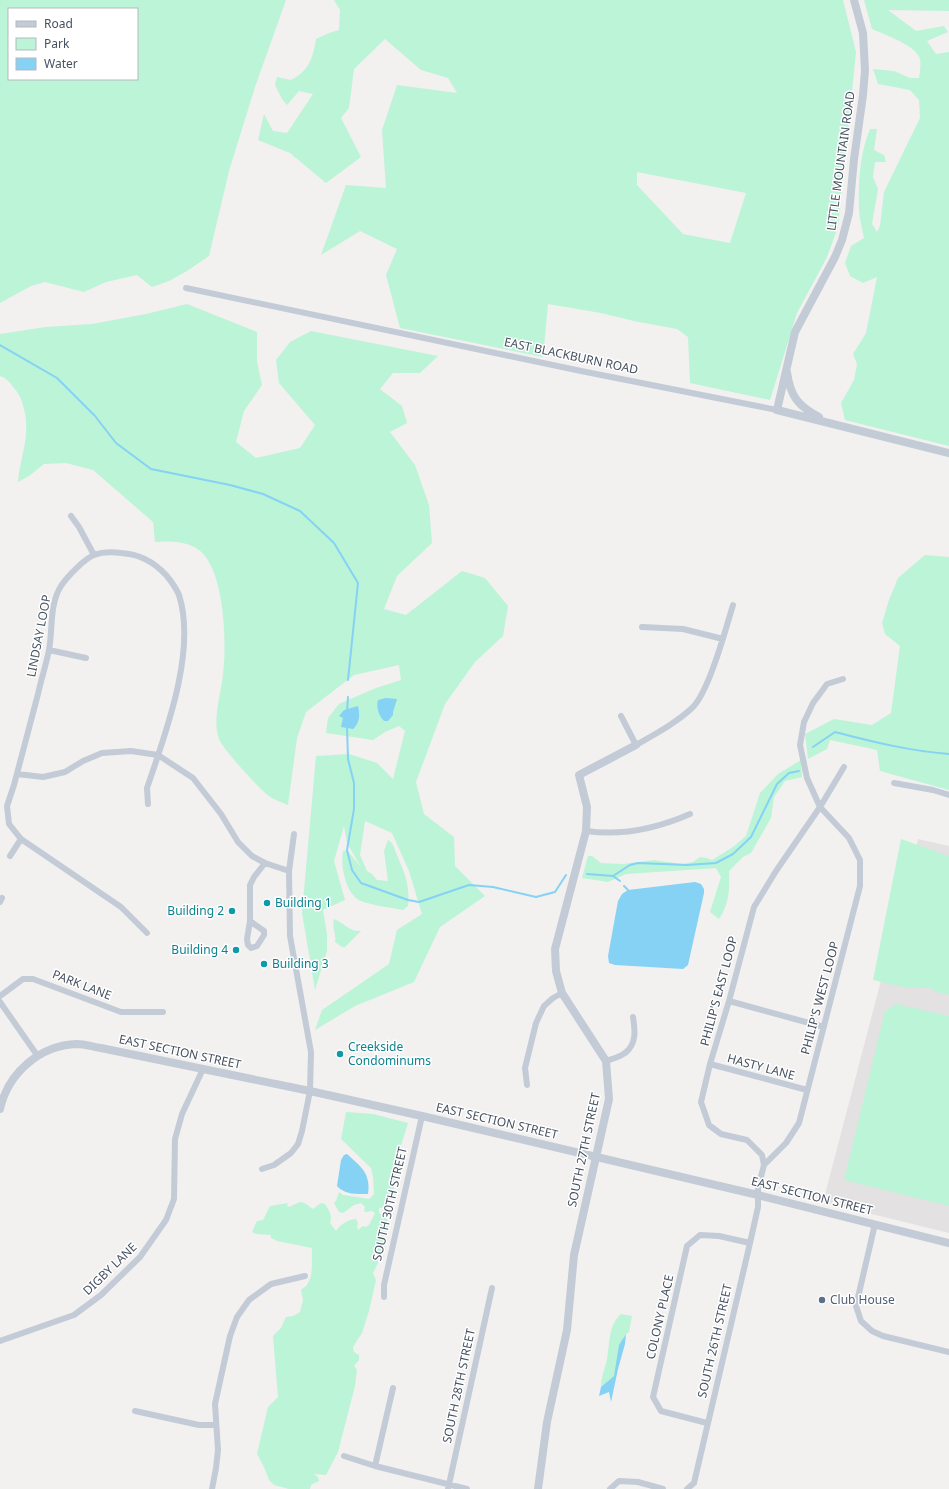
<svg xmlns="http://www.w3.org/2000/svg" width="949" height="1489" viewBox="0 0 949 1489" font-family="'Noto Sans',sans-serif">
  <rect width="100%" height="100%" fill="#f3f0f0"/>
  <path fill="#e4e1e2" d="M918,839L949,846V1233L823,1202Z"/>
  <path fill="#bbf4d7" fill-rule="evenodd" d="M0,0H286L255,87L229,171L209,256L187,271L169,281L152,287L137,275L106,282L84,292L45,282L31,286L0,303ZM9,9H137V79H9Z
    M334,0H843L856,52L838,227L827,257L797,313L770,400L690,383L688,337L677,329L634,321L601,313L548,304L543,357L400,328L386,275L397,249L360,231L321,255L346,185L386,188L382,130L397,85L457,93L448,78L421,70L385,39L354,69L349,108L341,118L361,157L326,183L290,153L258,140L264,114L273,131L287,133L313,94L299,91L287,105L282,99L275,85L277,77L291,80C309,71 313,58 316,39L329,33L339,30L340,10ZM637,172L746,193L730,243L683,234L637,185Z
    M864,0H949V11L888,10L916,31L944,26L948,32L927,41L936,54L949,52V446L845,420L841,403L854,380L857,364L853,354L866,333L877,277L863,283L850,276L845,263L851,246L864,238C862,228 859,217 859,207C858,182 860,153 870,129H877L874,150L884,155L886,162H875L873,177L878,189L872,224L877,232L880,226L884,192L920,118L919,100L910,90L878,84L873,69L894,71L910,78H919C920,73 921,64 920,59C916,45 885,35 872,29Z
    M187,304L257,332V361L262,385L244,411L236,442L256,458L300,448L315,425L279,383L276,360L290,342L311,331L438,356L420,373H393L380,389L402,406L407,423L390,432L415,465L429,505L432,543L397,576L384,609L406,615L462,571L485,578L508,606L503,636L475,662L445,704L416,782L424,814L454,837L455,866L485,896L440,927L414,982L355,1006L315,1030L322,1010L389,964L397,930L422,914L409,871L392,833L365,821L360,855L367,871L372,874L377,880L388,881L384,851L388,840L392,843C401,866 411,881 408,906L403,910C389,907 374,906 361,901C346,895 340,865 343,851L347,850L361,867L347,843L344,826L334,861L345,900L323,910L327,934V951L315,990L302,913L316,756L349,754L377,763L393,779L405,731L399,726L385,732L373,740L326,733L328,718L339,704L376,688L401,680L399,665L354,675L306,712L297,738L288,805C282,802 274,800 269,796C261,791 222,748 219,739C212,719 221,695 223,674C227,644 225,564 196,548C184,541 168,541 155,542L153,522L93,470L66,463L44,464L29,476L18,482C20,456 31,437 24,409C22,400 20,395 14,388C10,383 7,378 0,376V334L46,327L92,324L146,314Z
    M925,555L949,557V790L880,771L877,750L830,740L827,749L808,759L805,734L834,719L872,725L891,713L900,646L885,634L882,623L889,600L898,578Z
    M801,760L802,777L785,781L774,797L771,818L751,853L743,857L729,871C730,888 729,905 719,919L710,912L721,877L716,868L626,874L608,882L582,878L588,856H592L601,863L623,864L654,860L682,864L693,862L700,857L707,858L712,860L733,847L746,836L760,793L778,774Z
    M901,839L949,856V995L940,993L929,988L902,987L873,980Z
    M334,919C344,923 350,932 361,931L345,947H342L335,942C337,934 331,927 334,919Z
    M896,1004L949,1016V1206L844,1180L885,1011Z
    M346,1112L373,1114L408,1123L398,1155L399,1161L392,1198L385,1200L386,1207L379,1208V1213L387,1219L389,1224L384,1237L386,1242L383,1253L373,1273L376,1280L369,1311L362,1333L353,1347L354,1352L359,1355V1360L354,1366L357,1370L355,1386L338,1452L326,1475L314,1474L318,1477L319,1481L311,1485L310,1489H289L274,1485L269,1480L264,1467L257,1454L268,1407L278,1397L273,1336L281,1328L286,1317L293,1316L300,1312L303,1300L301,1290C303,1288 307,1286 308,1283C314,1273 311,1259 312,1248L277,1241L271,1238V1235L256,1234L252,1232L257,1221L263,1220L270,1206L288,1203L287,1206L290,1207C302,1199 303,1202 313,1209L321,1203L325,1204C329,1210 333,1216 330,1223L336,1231C341,1224 347,1220 356,1219L358,1223L357,1227L358,1230L363,1226L366,1227L369,1225L375,1213L372,1211L366,1212L364,1211L365,1207L361,1203L354,1205L343,1213L339,1212L334,1203L336,1201L339,1192L343,1195L369,1199L374,1194L373,1177L371,1168L341,1139Z
    M621,1314L632,1316L629,1332L624,1336L614,1376L601,1387C601,1377 605,1369 607,1359C610,1344 608,1325 621,1314Z"/>
  <path fill="#85d2f5" d="M386,698L397,699L393,712V715L388,721H384C379,716 376,708 378,700Z
    M358,706C360,714 360,723 353,729L341,727L343,718L339,716L344,710Z
    M695,882L701,884L704,889V893L688,965L683,969L615,965L609,963L608,956L618,901L622,894L628,890Z
    M347,1154C361,1167 371,1173 368,1194C357,1194 345,1195 337,1186L341,1160L344,1155Z
    M626,1334L625,1344L618,1369L611,1402L609,1392L599,1396L601,1387L614,1376L619,1345Z"/>
  <g fill="none" stroke-linecap="round" stroke-linejoin="round">
    <path stroke="#85d2f5" stroke-width="2" d="M0,345L57,378L95,416L116,443L151,469L230,485L263,494L300,511L334,543L358,583L348,680
      M347,712L348,697
      M347,726L348,759L354,783V809L347,850L352,870L361,883L408,900L419,902L469,885L493,887L536,897L555,892L566,875
      M813,747L835,732C873,742 910,751 949,754
      M587,874L613,876L630,865L638,863L687,865L716,863L733,854L751,837L777,784L789,773L799,771
      M613,876L620,881
      M624,886L628,890"/>
    <path stroke="#c3cbd6" stroke-width="6" d="M186,288L581,371L777,410
      M71,516L79,527L94,555
      M642,627L683,629L723,639
      M49,650L86,658
      M621,716L636,745C655,734 676,723 692,708C709,692 726,628 733,605
      M17,774L43,777L65,772L83,761L102,753L131,751L158,755L193,778L221,814L238,842L252,856L265,863L289,871
      M894,783L933,790L949,795
      M586,831C621,836 658,828 690,814
      M10,856L21,839
      M0,902L2,898
      M250,921L264,931V935L257,946L251,948L248,945L247,939L250,921V885L254,877L265,863
      M147,933L121,907L21,839L9,824L7,806L14,785C22,755 30,724 38,694C41,680 46,665 49,650C53,629 49,605 61,586C67,577 84,559 94,555C102,552 113,552 121,553C139,554 154,562 166,575C171,581 176,588 179,595C197,651 165,735 147,788L148,804
      M0,996L23,979H33L121,1012H163
      M729,1001L824,1027
      M0,1002L37,1055
      M606,1061C612,1059 620,1057 625,1053C637,1044 635,1030 633,1017
      M710,1064L807,1090
      M527,1085L525,1068L536,1023L544,1006L553,998L562,993
      M764,1165L762,1155L747,1140L721,1134L709,1125L701,1102L710,1064L729,1001L754,907L776,871L820,807L844,767
      M262,1169L274,1165L291,1153L298,1144L302,1131L310,1091L311,1052L290,936L289,871L294,834
      M875,1224L856,1306L861,1321L872,1331L883,1336L949,1352
      M384,1297V1285L422,1116
      M0,1341L74,1315L101,1295L140,1257L166,1220L174,1199L175,1139L182,1114L203,1069
      M135,1411L199,1425H216
      M707,1423L661,1411L653,1397L687,1246L700,1235L719,1236L750,1243
      M344,1456L375,1466L467,1489
      M375,1466L393,1388
      M212,1489L216,1468L218,1450L215,1404L230,1336L237,1317L249,1300L271,1284L305,1276
      M448,1489L492,1288
      M610,1489L619,1481L638,1482L663,1489
      M687,1489L694,1483L750,1243L758,1207V1188L764,1165L786,1143L799,1123L860,886V860L849,838L820,807L807,778L800,745L804,722L813,703L827,684L843,679"/>
    <path stroke="#c3cbd6" stroke-width="8" d="M854,0L863,33L865,70L863,95L854,159L849,213L842,240L835,257L795,332L777,410L949,453
      M787,372C790,396 798,406 819,417
      M0,1109C8,1073 40,1045 77,1044C85,1044 93,1047 101,1048L310,1091L422,1116L758,1195L949,1243
      M538,1489L547,1422L567,1330L574,1255L609,1099L606,1061L562,993L556,971L555,949L586,831L587,807L579,775L636,745"/>
  </g>
  <g fill="#0f9aa8" stroke="#fff" stroke-width="1.5">
    <circle cx="267" cy="903" r="4"/>
    <circle cx="232" cy="911" r="4"/>
    <circle cx="236" cy="950" r="4"/>
    <circle cx="264" cy="964" r="4"/>
    <circle cx="340" cy="1054" r="4"/>
  </g>
  <circle fill="#5c6f8a" stroke="#fff" stroke-width="1.5" cx="822" cy="1300" r="4"/>
  <g text-anchor="middle" stroke-width="3" stroke-linejoin="round" paint-order="stroke">
    <g font-size="12" fill="#465160" stroke="#fff">
      <text transform="translate(841 161) rotate(-82)" y="4">LITTLE MOUNTAIN ROAD</text>
      <text transform="translate(571 356) rotate(12)" y="4">EAST BLACKBURN ROAD</text>
      <text transform="translate(39 636) rotate(-79)" y="4">LINDSAY LOOP</text>
      <text transform="translate(82 985) rotate(21)" y="4">PARK LANE</text>
      <text transform="translate(719 991) rotate(-75)" y="4">PHILIP'S EAST LOOP</text>
      <text transform="translate(820 998) rotate(-75)" y="4">PHILIP'S WEST LOOP</text>
      <text transform="translate(180 1052) rotate(12)" y="4">EAST SECTION STREET</text>
      <text transform="translate(761 1067) rotate(15)" y="4">HASTY LANE</text>
      <text transform="translate(497 1121) rotate(13)" y="4">EAST SECTION STREET</text>
      <text transform="translate(584 1150) rotate(-78)" y="4">SOUTH 27TH STREET</text>
      <text transform="translate(812 1196) rotate(14)" y="4">EAST SECTION STREET</text>
      <text transform="translate(390 1204) rotate(-77)" y="4">SOUTH 30TH STREET</text>
      <text transform="translate(110 1269) rotate(-44)" y="4">DIGBY LANE</text>
      <text transform="translate(660 1317) rotate(-77)" y="4">COLONY PLACE</text>
      <text transform="translate(715 1341) rotate(-77)" y="4">SOUTH 26TH STREET</text>
      <text transform="translate(459 1386) rotate(-78)" y="4">SOUTH 28TH STREET</text>
    </g>
    <g font-size="12" fill="#0d838f" stroke="#fff" text-anchor="start">
      <text x="275" y="907">Building 1</text>
      <text x="224" y="915" text-anchor="end">Building 2</text>
      <text x="228" y="954" text-anchor="end">Building 4</text>
      <text x="272" y="968">Building 3</text>
      <text x="348" y="1051">Creekside<tspan x="348" dy="14">Condominums</tspan></text>
    </g>
    <g font-size="12" fill="#4e5e75" stroke="#fff" text-anchor="start">
      <text x="830" y="1304">Club House</text>
    </g>
  </g>
  <rect x="8" y="8" width="130" height="72" fill="#ffffff" stroke="#b5b9bf"/>
  <rect x="16" y="21" width="20" height="6" fill="#c3cbd6" stroke="#b5b9bf"/>
  <text x="44" y="28" font-size="12" fill="#465160">Road</text>
  <rect x="16" y="38" width="20" height="12" fill="#bbf4d7" stroke="#b5b9bf"/>
  <text x="44" y="48" font-size="12" fill="#465160">Park</text>
  <rect x="16" y="58" width="20" height="12" fill="#85d2f5" stroke="#b5b9bf"/>
  <text x="44" y="68" font-size="12" fill="#465160">Water</text>
</svg>
